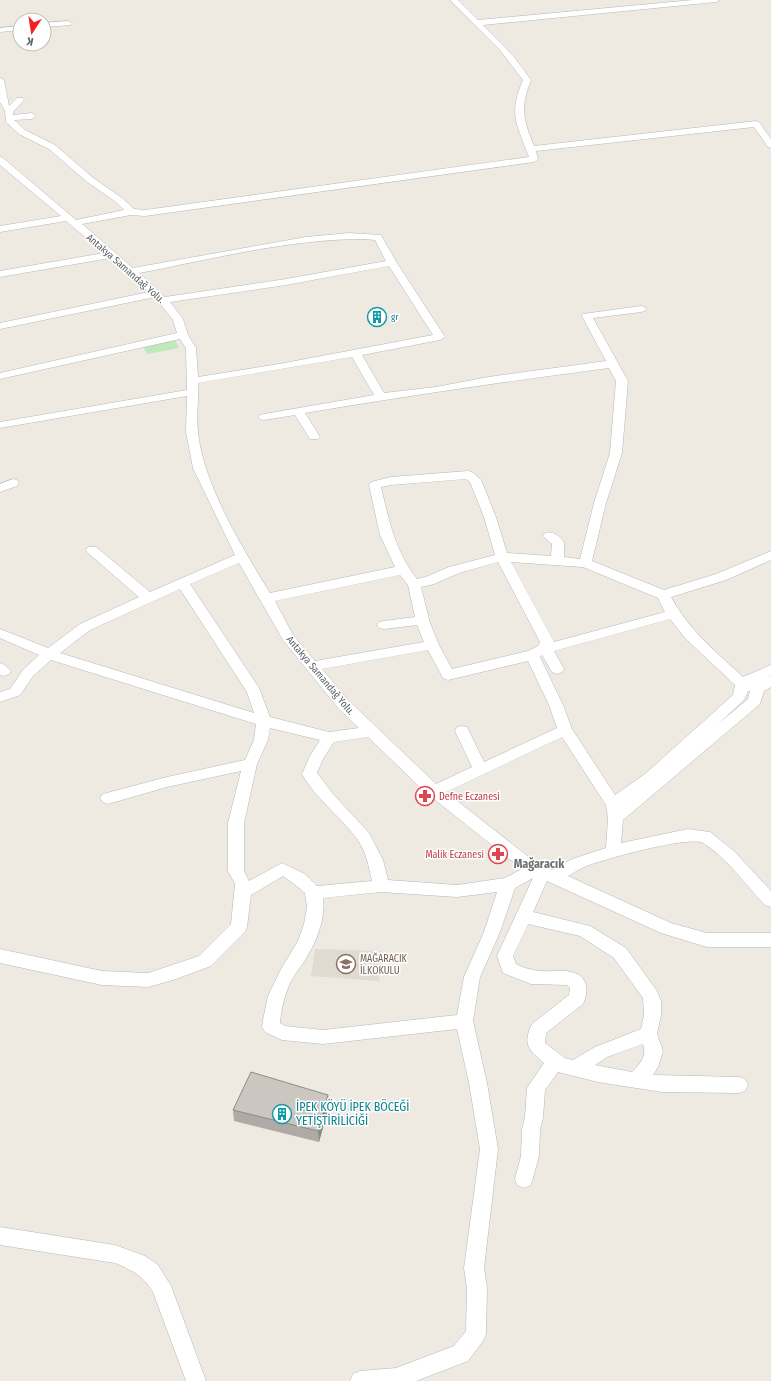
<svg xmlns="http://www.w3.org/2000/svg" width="771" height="1381" viewBox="0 0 771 1381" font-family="'Fira Sans Condensed',sans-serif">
  <rect width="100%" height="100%" fill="#eee9e1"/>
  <path fill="#e0dbd1" d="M315,949L381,951L379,981L311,976Z"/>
  <path fill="#bfe8bb" d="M175,340L179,348L147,354L143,346Z"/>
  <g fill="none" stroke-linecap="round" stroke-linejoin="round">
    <g stroke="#b4b8bd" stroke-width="1">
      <path id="minor" d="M450,0H458L478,20L693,0H720L716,2L483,25L514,57L531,80C520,108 523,119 534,146L756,121L759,122L771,139V148L768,147L754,127L536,151L538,159L534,162L145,216L131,215L82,224L133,268L306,237L349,233L381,235L397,263L445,337L440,340L362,355L384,393L436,387L488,377L606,361L582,316L583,314L641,306L645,307L646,309L645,311L641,312L593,318L628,381L622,453L606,503L592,561L664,590L716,574L771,551V560L726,580L671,597C688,629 716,652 743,677L771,665V676L768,677L771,676V687L764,691L760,704L623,820L621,843L688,829L710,832L734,851L771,891V907L765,905C747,886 726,857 703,843C690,835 600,860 584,867C578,870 573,873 568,876L671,923L707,933H771V947H707L661,933L547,881L533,912L590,926L626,948L657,991L661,1001V1015L657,1034L663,1051L658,1067L653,1075L739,1077L745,1079L748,1085L745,1091L739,1093L662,1092L598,1082L558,1072L545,1090L543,1117L540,1130L539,1156L531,1185L524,1188L517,1185L515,1179L521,1156L522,1130L525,1117L527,1088L544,1063C529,1050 522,1045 532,1024L569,995L570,988L567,985L531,984L503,973L497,956L533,878L515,888L500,932L480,977L473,1021L487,1083L498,1149L484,1268L487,1288L486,1334L483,1341L468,1361L416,1381H350L353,1374L360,1371L396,1368L454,1346L466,1331L467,1288L464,1268L480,1149L469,1083L457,1029L323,1044L282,1040L265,1032L262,1027L263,1020L268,996L281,969L298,941L304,924L307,907L305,893L293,883L283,876L251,895L247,927L245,932L211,966L176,979L148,987L102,985L0,963V949L102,971L148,973L199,956L231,924L235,884L228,871V823L241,771L167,787L108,804L103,802L100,798L103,794L167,777L245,760L254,740L256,724L51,660L33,676L20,695L0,702V692L10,689L23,670L39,655L0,638V629L48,648L80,624L139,597L88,553L86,550L88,547H96L150,592L235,555L193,468L186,432L187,396L0,428V422L187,390L186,348L180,339L0,379V373L177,333L173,320L155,297L0,329V323L149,292L110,258L0,277V271L104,253L66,221L0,232V226L61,216L0,165V157L3,158L76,220L124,210L116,202L86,181L49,149L19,134L6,122L5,111L0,102V78L4,80L9,106L17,98H23L24,100L13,112V115L32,113L36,116L32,119L14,120L25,130L55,145L92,177L122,198L134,209L145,210L529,157C517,124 508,115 523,80L500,50ZM364,239L375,240L386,261L286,279L165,297L139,273C212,259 289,239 364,239ZM389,266L433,335L279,364L198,377L196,348L188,335L183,319L170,302L286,285ZM352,357L374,395L264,414L260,415L258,417L260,419L264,420L295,415L310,439H318L320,437L305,413C406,396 508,381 609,368L616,381L610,453L594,503L580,559L564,557V543C560,536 553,531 545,533L543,536L552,544L551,556L507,553L496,517L481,480L472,472L468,471L391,477L371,482L369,485L380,535L395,567L270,593C243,549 203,484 198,432C196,416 199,400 198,383ZM466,479L470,482L484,517L495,555L449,567L426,577L417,579C395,551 389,521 381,487L391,485ZM498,562L540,642L538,646L528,651L452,669L439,645L430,623L421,587L434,584L459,573ZM511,562L583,567L658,598L665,612L554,642ZM239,563L283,640L339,709L359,728L329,732L270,717L259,688L190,584ZM400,575L408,585L415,617L384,621L379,622L377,625L379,628L384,629L417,625L424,642L315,661L293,635L275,601ZM180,589L247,692L254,713L60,653L90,630ZM670,619L685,638L735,685L733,695L645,774L615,795L572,729L563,705L540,657L542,655L552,672L557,674L562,672L564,669L554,651ZM428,650L443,678L448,680L528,661L549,705L557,728L484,762L467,727L462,726L457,727L455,731L472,767L436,784L349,701L322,669ZM748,691H750L748,699L718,724L744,700ZM270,728L320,740L310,756L302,774C316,799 341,817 358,840C366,852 369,867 372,881L317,886L305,874L282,863L249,881L244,871V823L257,764L268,740ZM368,737L424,791L522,869L505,878L457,885L388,880L383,860L369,833L333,794L317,773L324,757L334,742ZM562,737L606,805L608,818L606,848L572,859L553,870L540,866L446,792ZM381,892L457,897L497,892L484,932L464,977L457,1015L323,1030L285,1026L280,1023C281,1009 285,994 291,981C295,974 300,967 305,960C316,943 326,919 323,898ZM528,924L580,936L614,958L643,998L644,1015L641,1029L595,1047L573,1060L565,1058L545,1043L546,1033L583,1004C589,991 588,975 571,972C562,969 550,972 540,971C531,970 524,968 516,964L513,956ZM643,1044C647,1056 641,1063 632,1072L595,1065L607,1057Z
        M68,21L72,23L71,25L44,27V23Z
        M20,26V30L0,32V28Z
        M13,479L17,480L19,483L17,486L0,492V484Z
        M0,663L5,665L11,671L9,674L4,676L0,675Z
        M0,1227L115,1245L145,1256L158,1265L171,1286L206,1381H186L153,1292C142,1275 133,1271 115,1263L0,1245Z"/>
    </g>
    <use href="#minor" fill="#fff" fill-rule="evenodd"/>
  </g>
  <path fill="#afaaa5" d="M328,1095L329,1106L319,1142L234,1121L233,1110Z"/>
  <path fill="#8e8b86" d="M328,1095L329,1106L319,1142L318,1131Z"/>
  <path fill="#cbc6c0" stroke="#8e8b86" d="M251,1072L328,1095L318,1131L233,1110Z"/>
  <defs>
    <g id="building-ring" transform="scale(1)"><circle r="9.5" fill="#fff" stroke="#0f9aa8" stroke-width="1.5"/><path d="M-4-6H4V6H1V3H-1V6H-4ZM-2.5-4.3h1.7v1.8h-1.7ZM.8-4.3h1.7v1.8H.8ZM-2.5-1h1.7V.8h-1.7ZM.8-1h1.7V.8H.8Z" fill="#0f9aa8"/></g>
    <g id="pharmacy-ring" transform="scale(1)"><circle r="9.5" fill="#fff" stroke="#e0444e" stroke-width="1.5"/><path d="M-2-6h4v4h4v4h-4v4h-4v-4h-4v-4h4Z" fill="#e0444e"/></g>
    <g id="school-ring" transform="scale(1)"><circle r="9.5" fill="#fff" stroke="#8d6e63" stroke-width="1.5"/><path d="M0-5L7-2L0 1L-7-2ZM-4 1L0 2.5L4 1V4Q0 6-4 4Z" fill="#8d6e63"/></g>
  </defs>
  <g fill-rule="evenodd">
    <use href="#building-ring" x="377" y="317"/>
    <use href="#pharmacy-ring" x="425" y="796"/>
    <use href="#pharmacy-ring" x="498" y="854"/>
    <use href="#school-ring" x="346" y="964"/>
    <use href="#building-ring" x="282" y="1114"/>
  </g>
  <g text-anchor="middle" stroke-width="3" stroke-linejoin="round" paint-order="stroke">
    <g font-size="9" fill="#0d838f" stroke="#fff" text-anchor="start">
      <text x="391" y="320">gr</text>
    </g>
    <g font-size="10" fill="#595f63" stroke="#fff">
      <text transform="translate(126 268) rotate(41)" y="4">Antakya Samandağ Yolu.</text>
      <text transform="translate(321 675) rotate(50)" y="4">Antakya Samandağ Yolu.</text>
    </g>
    <g font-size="10" fill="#be3a42" stroke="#fff" text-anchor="start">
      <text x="439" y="800">Defne Eczanesi</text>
      <text x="484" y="858" text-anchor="end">Malik Eczanesi</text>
    </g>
    <g font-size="10" fill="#785e54" stroke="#fff" text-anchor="start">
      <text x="360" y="962">MAĞARACIK<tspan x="360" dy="12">İLKOKULU</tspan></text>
    </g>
    <g font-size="12" font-weight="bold" fill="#6a7175" stroke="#fff">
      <text x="539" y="868">Mağaracık</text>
    </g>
    <g font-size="12" fill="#0d838f" stroke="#fff" text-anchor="start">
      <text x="296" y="1111">İPEK KÖYÜ İPEK BÖCEĞİ<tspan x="296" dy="14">YETİŞTİRİLİCİĞİ</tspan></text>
    </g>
  </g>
  <g transform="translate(32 32) rotate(192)"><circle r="19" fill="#ffffff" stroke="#bdbfc1"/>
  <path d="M0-3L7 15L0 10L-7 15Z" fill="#f51f25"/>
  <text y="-6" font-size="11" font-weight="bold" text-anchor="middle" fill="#595f63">K</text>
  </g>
</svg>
